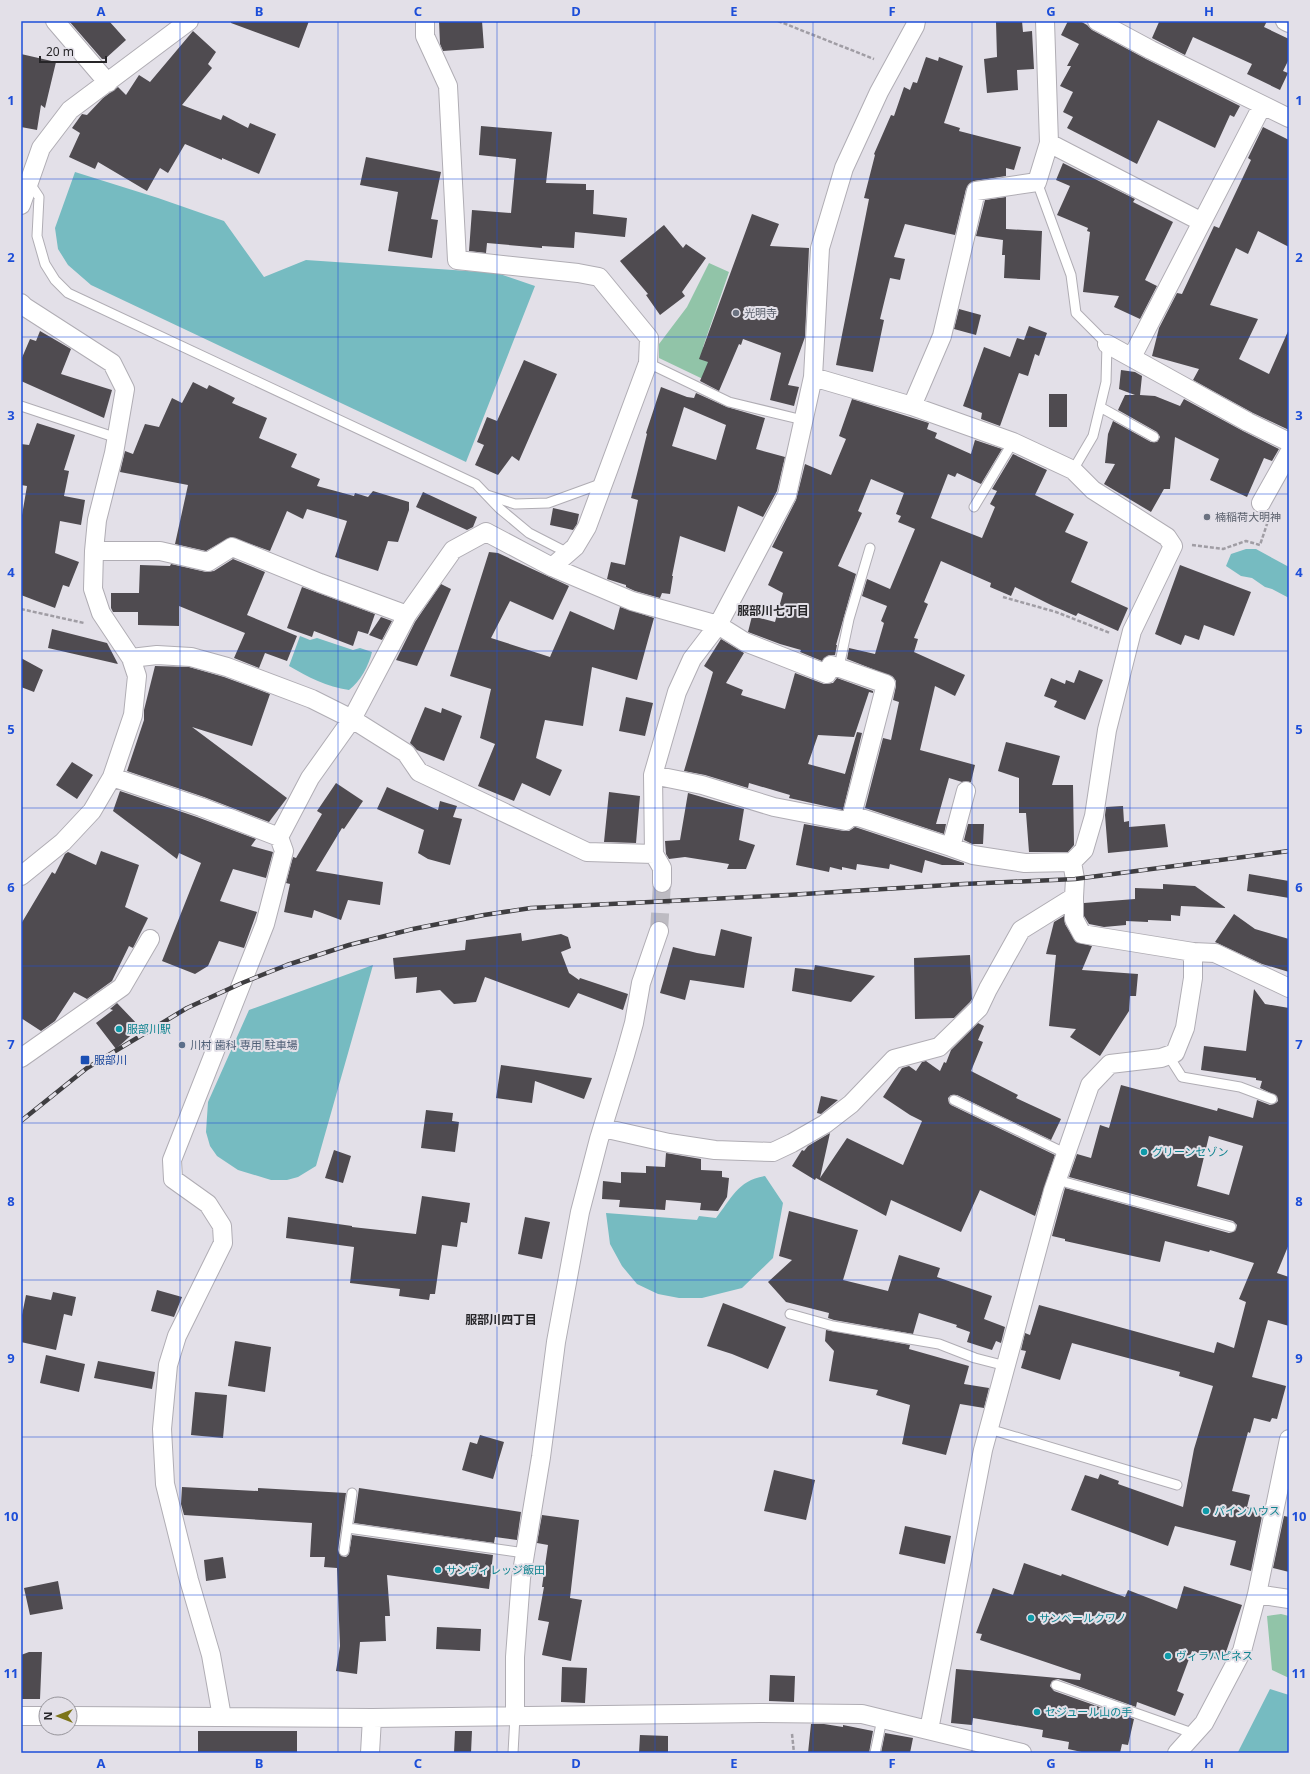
<svg xmlns="http://www.w3.org/2000/svg" width="1310" height="1774" viewBox="0 0 1310 1774" font-family="'Noto Sans','Noto Sans JP',sans-serif">
  <rect width="100%" height="100%" fill="#e3e0e8"/>
  <path fill="#91c4a8" d="M709,263L729,272L703,347L716,353L707,381L659,358V344L687,307Z
    M1281,1614L1289,1616V1678L1272,1670L1267,1616Z"/>
  <path fill="#76bbc1" d="M75,172L158,198L224,221L264,277L306,260L497,273L535,286L466,462L91,285L68,265L58,249L55,228Z
    M1246,549H1256L1289,567V598L1272,589L1265,587L1252,578L1241,576L1226,566L1231,554Z
    M300,636L310,640L317,638L353,650L360,648L372,652C369,665 360,682 349,690C327,687 308,677 289,666Z
    M373,965L316,1166L298,1177L287,1180H271L238,1170L217,1156L210,1146L206,1132L208,1102L249,1010Z
    M765,1176L783,1203L773,1258L742,1288L702,1298H679L658,1294L637,1284L622,1266L610,1244L606,1213L697,1220L699,1216L716,1218C731,1199 738,1180 765,1176Z
    M1270,1689L1289,1695V1753H1240L1238,1752Z"/>
  <path fill="#4f4b50" fill-rule="evenodd" d="M69,21H109L126,40L105,59H102Z
    M231,21H309L299,48L231,23Z
    M439,21H482L484,48L443,51L440,44Z
    M1022,21L1023,32L1032,31L1034,69L1017,70L1018,90L987,93L984,59L997,57L996,22Z
    M1068,21H1080L1087,25L1092,30L1146,59L1240,106L1234,117L1230,115L1215,148L1158,120L1137,164L1067,128L1073,117L1063,112L1073,92L1060,86L1071,66H1067L1079,44L1061,35Z
    M1156,21H1267L1264,27L1289,39V59L1283,71L1288,73L1280,90L1247,74L1252,64L1193,37L1185,55L1152,38L1159,22Z
    M193,31L216,52L208,64L212,68L182,105L221,120L223,115L248,128L250,123L276,134L259,174L222,158V160L185,144L168,173L160,168L147,191L98,162L95,169L69,157L80,133L72,128L82,114L87,115L103,98L118,87L126,95L139,75L150,82Z
    M21,54L56,62L45,108L41,105L37,130L21,127Z
    M926,57L938,61L939,57L963,66L944,123L960,128L959,131L1021,147L1014,170L1006,168V176L974,181L969,184L966,189L955,235L905,224L894,257L905,259L900,280L890,278L880,319L884,320L873,372L836,365L869,199L864,198L875,155L874,154L891,115L894,116L904,87L910,90L913,82L917,83Z
    M481,126L552,132L546,183L586,184V190H594L593,214L627,218L625,237L575,232L574,248L542,246V248L487,243L486,253L469,251L472,210L511,213L516,159L479,155Z
    M1263,127L1289,140V247L1258,231L1248,254L1236,248L1210,305L1258,319L1239,359L1269,374L1289,329V430L1253,413L1193,380L1199,369L1152,356L1159,328L1177,293L1182,294L1214,226L1219,228L1251,160L1248,158Z
    M366,157L441,172L431,219L438,220L432,258L388,251L398,192L360,185Z
    M1063,163L1135,199L1133,202L1173,222L1145,280L1157,286L1140,319L1114,307L1119,296L1083,292L1090,232L1087,231L1088,228L1057,215L1070,186L1056,180Z
    M1006,197V229L1042,231L1040,280L1004,278L1005,255H1002L1003,240L976,236L985,200Z
    M752,214L779,224L770,246L809,248L805,337L788,385L799,387L794,406L770,400L781,353L743,339L741,345L739,344L719,391L700,381L708,362L699,359Z
    M664,225L683,248L686,244L706,258L682,292L685,296L660,315L646,295L648,294L620,261Z
    M959,309L981,315L976,335L954,329Z
    M1029,326L1047,333L1039,356L1035,354L1028,376L1019,373L1000,426L981,419L982,413L963,406L984,347L1010,357L1017,338L1024,340Z
    M40,331L71,349L61,374L112,390L104,418L21,381V360L30,339L36,341Z
    M524,360L557,374L519,461L512,456L498,475L475,465L484,445L477,442L487,417L497,421Z
    M1121,370L1135,372L1142,376L1140,395L1155,396L1180,406L1184,399L1243,431L1279,449L1272,461L1264,458L1247,497L1210,480L1219,459L1175,437L1170,489H1164L1151,512L1104,484L1115,464L1105,463L1108,434L1113,421L1151,442H1157L1160,437L1157,432L1118,410L1125,395H1135L1119,389Z
    M193,382L207,389L209,385L235,398L232,403L267,418L259,438L297,454L291,467L320,479L317,486L354,496L355,493L368,497L373,491L409,502V510L398,542L388,541L378,571L335,557L347,521L307,509L303,519L287,511L270,551L231,537L206,551L175,544L188,485L120,472L125,451L133,454L145,424L159,427L172,398L182,403Z
    M661,387L687,397L694,398L696,393L727,407L765,418L756,449L785,457L777,491L763,517L738,506L725,552L680,536L672,576H673L670,594L662,593L660,598L635,591L626,587V585L607,579L611,562L625,565L638,500L631,498L647,434L646,433ZM684,407L726,425L716,460L672,446Z
    M1049,394H1067V427H1049Z
    M852,399L929,423L927,429L937,433L935,438L971,454L975,440L1002,449L981,484L957,473L955,477L948,474L931,518L982,538L995,507L990,504L997,491L992,489L1013,454L1047,470L1035,495L1074,514L1065,532L1088,542L1071,582L1128,608L1118,631L1078,613L1076,616L1053,606L1015,587L1011,596L990,587L991,583L941,561L924,602L928,604L914,638L918,639L914,652L965,675L955,696L935,686L920,750L975,765L971,782H962L949,778L936,824H946L944,834L865,808L883,738L891,740L899,702L893,700L896,686V681L893,677L847,659L849,648L875,654L884,623L881,621L887,606L862,596L867,579L890,589L915,529L898,522L901,516L896,514L904,493L871,479L858,511L862,513L838,566L856,574L836,645H837L835,655H829L822,661L800,652L801,650L780,644L748,632L752,616L775,622L783,593L768,585L783,552L772,547L796,500L805,464L831,475L846,439L839,436Z
    M37,423L75,435L64,470L69,471L64,496L85,500L81,525L60,521L55,553L79,562L69,587L63,585L55,608L21,595V521L27,486L21,485V444L29,445Z
    M423,492L477,517L473,527L467,530L416,507Z
    M553,508L579,514L577,524L573,530L550,525Z
    M489,552L498,553L569,586L553,620L510,601L491,638L550,657L570,611L614,630L620,607L654,618L637,680L592,667L583,726L545,720L536,758L562,770L550,796L522,783L514,801L478,786L495,744L480,738L491,689L450,676Z
    M233,559L265,572L247,615L297,636L287,661L265,653L259,668L234,658L245,633L179,606V626L138,625V612H113L111,608V593H139L140,565L170,566L171,564L206,572L214,571Z
    M1180,565L1251,592L1234,636L1204,625L1199,640L1185,635L1181,645L1155,634Z
    M441,584L451,589L417,666L396,660L415,622Z
    M302,587L375,614L368,634L358,631L353,646L314,631L312,637L287,628Z
    M381,617L392,621L382,640L369,635Z
    M52,629L107,643L118,664L48,648Z
    M721,639L744,653L726,683L743,690L741,695L785,709L795,673L824,684L833,683L837,678L873,691V693L869,692L854,737L818,735L808,764L845,774L857,732L862,733L843,810L789,798L790,795L749,783L748,788L705,775L684,771L713,672L704,666Z
    M21,658L43,670L34,692L21,687Z
    M155,666L189,667L224,677L270,694L252,746L192,727L287,798L269,822L204,797L127,771L144,720V710Z
    M1079,670L1103,680L1085,720L1054,707L1057,701L1044,696L1051,678L1065,684L1066,680L1074,683Z
    M626,697L653,703L645,736L619,731Z
    M425,707L441,713L442,708L462,716L444,761L417,750L410,743Z
    M1006,742L1060,756L1052,785H1073L1074,845L1068,852H1029L1026,813H1019V778L998,771Z
    M72,762L93,775L77,799L56,785Z
    M336,783L363,801L344,829L342,828L316,871L383,882L380,905L348,900L341,920L314,910L312,918L284,912L290,884L286,883L293,857L296,858L322,814L317,811Z
    M387,787L438,810L440,801L457,806L453,817L462,819L450,865L428,859L418,853L424,830L377,809Z
    M120,791L197,817L256,839L251,846L273,852L266,878L233,869L220,901L257,912L244,948L219,941L208,966L195,974L162,961L201,863L179,853L177,859L113,811Z
    M609,792L640,796L636,843L604,842Z
    M688,793L744,809L739,840L755,845L746,869H727L729,864L685,857L669,859L666,854L665,841L680,840Z
    M1123,806L1124,822L1129,821V827L1165,824L1168,847L1108,853L1105,815L1106,807Z
    M804,824L844,831H849L855,827L964,863V865H942L925,860L922,873L890,864L889,869L857,864L856,870L842,867V870L830,867L829,872L796,865Z
    M968,824H984L983,844H972L964,840Z
    M101,851L139,865L125,907L148,918L133,948L129,946L112,981L87,999L74,992L55,1021L41,1031L21,1018V924L52,872L55,874L65,854L68,852L96,865Z
    M1249,874L1289,881V898L1247,891Z
    M1163,884L1195,886L1226,908L1181,906L1180,916L1171,915V921L1148,920V922L1126,921V925L1104,927L1089,924L1084,916V903L1135,899V888L1163,889Z
    M1234,914L1255,929L1289,939V972L1262,964L1215,942Z
    M1064,916L1065,924L1076,942L1092,946L1082,970L1138,974L1136,996H1130L1129,1011L1100,1056L1070,1037L1076,1029L1049,1026L1056,955L1046,954L1054,922Z
    M721,929L752,937L744,988L690,980L685,1000L660,993L673,947L697,953L715,956Z
    M521,933L522,941L561,934L568,937L571,948L561,952L569,973L579,980L580,978L628,994L623,1010L578,993L569,1008L485,977L476,1002L454,1004L440,990L416,993L417,977L395,979L393,958L465,950L466,940Z
    M970,955L972,999L970,1002L954,1018L915,1019L914,958Z
    M815,965L875,976L851,1002L792,991L795,968L814,970Z
    M1254,989L1265,1004L1289,1008V1244L1277,1273L1289,1277V1326L1268,1320L1252,1377L1286,1386L1277,1419L1272,1418L1270,1422L1254,1418L1250,1433L1248,1432L1232,1491L1250,1495L1247,1507L1263,1511L1251,1571L1230,1565L1236,1541L1175,1526L1168,1546L1071,1510L1085,1475L1098,1479L1100,1474L1119,1481L1118,1484L1183,1507L1194,1449L1213,1386L1179,1376L1180,1372L1072,1343L1060,1380L1021,1368L1026,1351L1021,1350L1025,1333L1030,1335L1039,1305L1214,1353L1217,1342L1234,1348L1246,1302L1239,1299L1254,1263L1210,1250L1209,1252L1165,1241L1160,1262L1065,1241V1239L1052,1236L1065,1188L1229,1233L1235,1231L1237,1225L1233,1221L1069,1177L1077,1154L1091,1158L1100,1125L1109,1128L1121,1085L1217,1111L1218,1108L1253,1118L1257,1100L1270,1105L1276,1103L1278,1101L1277,1096L1260,1088L1262,1081L1256,1080V1078L1201,1070L1204,1046L1246,1051ZM1209,1136L1243,1146L1229,1195L1197,1186Z
    M117,1003L140,1027L116,1049L96,1023L113,1010L110,1009Z
    M978,1023L984,1026L978,1040L983,1042L971,1071L1018,1095L1016,1098L1061,1119L1051,1140L957,1095H951L948,1098L949,1103L951,1105L1055,1155L1035,1216L980,1190L961,1232L891,1200L886,1216L816,1178L815,1180L792,1166L802,1150L804,1151L808,1146L830,1133L820,1178L847,1138L903,1165L922,1121L910,1115L883,1097L902,1068L909,1066L916,1071L922,1062L926,1061L940,1071L944,1062L946,1063L951,1050Z
    M501,1065L537,1070L592,1078L584,1099L535,1081L532,1103L496,1098Z
    M821,1096L838,1100L821,1114L817,1113Z
    M426,1110L453,1113L452,1121L459,1122L455,1152L421,1148Z
    M334,1150L351,1156L343,1183L325,1178Z
    M666,1153L701,1159V1170L722,1171V1177L729,1178L727,1197L718,1211L700,1210L701,1203L666,1200L665,1210L619,1207L620,1200L602,1199L603,1181L621,1183V1172L646,1173V1166L665,1167Z
    M422,1196L470,1203L467,1223L461,1222L457,1247L442,1245L435,1294H430L429,1300L399,1296L400,1289L350,1283L354,1247L286,1238L288,1217L352,1226V1227L416,1234Z
    M789,1211L858,1230L843,1280L888,1291L899,1255L940,1268L937,1277L992,1296L984,1319L1005,1327L1001,1343L996,1341L992,1350L967,1342L970,1332L956,1327L957,1325L919,1313L913,1334L834,1320L828,1318L829,1313L786,1302L768,1282L792,1260L779,1256Z
    M525,1217L550,1222L542,1259L518,1254Z
    M157,1290L182,1297L174,1317L151,1311Z
    M53,1292L76,1297L72,1316L64,1314L56,1350L21,1342V1320L26,1295L51,1300Z
    M723,1303L786,1327L768,1369L732,1354L707,1346Z
    M826,1330L910,1345L909,1349L969,1366L964,1384L989,1388L984,1408L960,1404L946,1455L902,1444L910,1405L876,1395L878,1390L829,1381L834,1351L825,1341Z
    M235,1341L271,1347L265,1392L228,1386Z
    M46,1355L85,1364L79,1392L40,1383Z
    M98,1361L155,1372L152,1389L94,1378Z
    M195,1392L227,1395L223,1438L191,1435Z
    M480,1435L504,1442L493,1479L462,1470L470,1442L477,1444Z
    M774,1470L815,1480L806,1520L764,1511Z
    M182,1487L258,1491V1488L346,1493L338,1550L341,1556L346,1557L349,1554L352,1535L493,1555L489,1589L387,1575L390,1616H385L386,1641L360,1642L357,1674L336,1671L340,1646L337,1568L324,1567L325,1557H310L312,1523L184,1515L181,1504Z
    M359,1488L521,1512L517,1540L495,1537L494,1543L354,1523Z
    M542,1515L579,1520L570,1598L582,1600L571,1661L542,1655L549,1622L538,1620L544,1587H542L548,1545L537,1543Z
    M1284,1516L1289,1517V1572L1273,1568Z
    M905,1526L951,1536L945,1564L899,1554Z
    M223,1557L226,1578L206,1581L204,1560Z
    M1024,1563L1061,1576L1062,1574L1125,1597L1128,1590L1177,1609L1184,1586L1242,1605L1223,1661L1192,1651L1177,1691L1184,1694L1175,1716L1137,1702L1136,1707L1058,1679L1052,1681L1050,1686L1054,1691L1134,1719L1128,1745L1122,1744L1120,1753H1086L1068,1749L1069,1742L1042,1737L1043,1730L973,1718L972,1725L951,1723L956,1669L1080,1680L1081,1674L980,1640L982,1634L976,1633L993,1588L1013,1595Z
    M58,1581L63,1609L30,1615L24,1588Z
    M437,1627L481,1629L480,1651L436,1649Z
    M29,1652H42L40,1699H21V1655Z
    M562,1667L587,1668L585,1703L561,1702Z
    M770,1675L795,1676L794,1702L769,1701Z
    M811,1724H824L843,1727V1725L873,1731L869,1753H808Z
    M198,1731H297V1753H198Z
    M455,1731H472L471,1753H454Z
    M885,1733L913,1738L910,1753H881Z
    M640,1735L668,1736V1753H639Z"/>
  <g fill="none" stroke-linecap="round" stroke-linejoin="round">
    <path stroke="#bdbbc2" stroke-width="18" stroke-dasharray="18 9" stroke-linecap="butt" d="M659,931L662,883"/>
    <g stroke="#b0adb4" stroke-width="11">
      <path id="service" d="M29,182L39,197L37,236L45,264L55,280L68,293L476,484L499,508L529,533L568,553
        M1037,182L1071,275L1076,313L1107,344L1106,382L1093,436L1073,470
        M648,363L729,402L803,420
        M21,406L117,438
        M1100,407L1154,437
        M487,495L515,504L548,503L603,483
        M974,507L1013,442
        M839,667L849,619L870,548
        M1168,1055L1182,1077L1240,1087L1272,1099
        M954,1100L1067,1154
        M1057,1180L1231,1227
        M790,1314L833,1326L939,1344L975,1358L1006,1366
        M989,1429L1177,1485
        M348,1528L525,1553
        M344,1551L352,1493
        M1056,1685L1195,1734
        M513,1753L515,1716
        M875,1753L882,1719"/>
    </g>
    <g stroke="#b0adb4" stroke-width="20">
      <path id="minor" d="M55,21L108,83
        M1097,21L1151,50L1289,118
        M1285,21L1289,23
        M1049,143L1202,222
        M21,205L41,148L70,110L189,21
        M21,303L25,307L112,363L125,389L114,453L97,520L94,551L93,589L101,613L131,658L137,676L133,715L112,777L92,811L63,842L21,876
        M1107,344L1248,422L1289,442
        M1132,357L1262,106
        M813,377L912,406L1013,442L1073,470L1093,490L1167,537L1173,546L1132,631L1107,730L1094,816L1084,850L1072,862
        M912,406L942,336L976,191L1037,182L1049,143L1045,21
        M1261,503L1289,453
        M94,551H160L208,562L232,547L320,583L407,615
        M552,567L632,601L718,625L745,642L827,674L831,665L886,684L852,815L951,847L966,791
        M131,658L157,655L191,657L227,667L312,699L352,719L406,753L419,772L587,852L654,854
        M653,775L702,785L774,807L846,821L852,815
        M112,777L201,807L279,837L284,851L265,924L172,1160L173,1179L208,1204L222,1226L223,1243L177,1336L168,1365L162,1429L165,1484L189,1580L211,1655L222,1717
        M279,837L310,778L352,719L407,615L453,550L486,532L552,567L575,547L587,527L648,363L649,338L599,277L578,273L457,260L448,86L425,36V21
        M662,883V868L654,854L653,775L677,692L692,659L718,625L787,495L813,377L820,248L844,168L879,92L915,26L916,21
        M1193,952L1215,953L1289,988
        M21,1058L122,987L150,939
        M603,1128L669,1143L715,1150L773,1152L792,1143L825,1124L851,1104L894,1059L939,1047L979,1008L988,989L1021,930L1074,897L1075,879L1072,862L1025,863L973,855L951,847
        M1257,1594L1289,1599
        M21,1716H46
        M70,1716L372,1718L760,1713L862,1714L1022,1753
        M515,1716V1657L521,1578L541,1457L556,1342L580,1212L599,1139L625,1055L634,1023L641,983L659,931
        M929,1730L983,1450L1053,1191L1090,1085L1110,1064L1161,1058L1175,1053L1185,1028L1193,978V952L1082,934L1074,919V897
        M370,1753L372,1718
        M1177,1753L1204,1723L1242,1651L1257,1594L1289,1439"/>
    </g>
    <path stroke="#a09da4" stroke-width="2.5" stroke-dasharray="4 2" stroke-linecap="butt" d="M778,21L874,59
      M1192,545L1223,549L1246,541L1260,545L1268,521
      M1003,597L1056,612L1110,633
      M21,609L84,623
      M792,1734L794,1753"/>
    <use href="#service" stroke="#fff" stroke-width="9"/>
    <use href="#minor" stroke="#fff" stroke-width="18"/>
    <g stroke="#3f3e41" stroke-width="4.5">
      <path id="rail" d="M21,1121L87,1068L187,1008L242,983L287,965L349,945L413,929L484,915L531,908L788,895L964,884L1075,879L1289,851"/>
    </g>
    <use href="#rail" stroke="#e3e0e8" stroke-width="3" stroke-dasharray="9" stroke-linecap="butt"/>
  </g>
  <path fill="none" stroke="#1d4ed8" stroke-width="1" stroke-opacity="0.55" d="M180,21V1753M338,21V1753M497,21V1753M655,21V1753M813,21V1753M972,21V1753M1130,21V1753M21,179H1289M21,337H1289M21,494H1289M21,651H1289M21,808H1289M21,966H1289M21,1123H1289M21,1280H1289M21,1437H1289M21,1595H1289"/>
  <g fill="#6b7280" stroke="#e3e0e8" stroke-width="1.5">
    <circle cx="736" cy="313" r="4"/>
    <circle cx="1207" cy="517" r="4"/>
  </g>
  <g fill="#0f9aa8" stroke="#e3e0e8" stroke-width="1.5">
    <circle cx="119" cy="1029" r="4"/>
    <circle cx="1144" cy="1152" r="4"/>
    <circle cx="1206" cy="1511" r="4"/>
    <circle cx="438" cy="1570" r="4"/>
    <circle cx="1031" cy="1618" r="4"/>
    <circle cx="1168" cy="1656" r="4"/>
    <circle cx="1037" cy="1712" r="4"/>
  </g>
  <circle fill="#5c6f8a" stroke="#e3e0e8" stroke-width="1.5" cx="182" cy="1045" r="4"/>
  <rect fill="#1a4fb4" stroke="#e3e0e8" stroke-width="1.5" x="80" y="1055" width="10" height="10" rx="2"/>
  <g text-anchor="middle" stroke-width="4" stroke-linejoin="round" paint-order="stroke">
    <g font-size="11" fill="#5b616d" stroke="#e3e0e8" text-anchor="start">
      <text x="744" y="317">光明寺</text>
      <text x="1215" y="521">楠稲荷大明神</text>
    </g>
    <g font-size="11" fill="#0d838f" stroke="#e3e0e8" text-anchor="start">
      <text x="127" y="1033">服部川駅</text>
      <text x="1152" y="1156">グリーンセゾン</text>
      <text x="1214" y="1515">パインハウス</text>
      <text x="446" y="1574">サンヴィレッジ飯田</text>
      <text x="1039" y="1622">サンベールクワノ</text>
      <text x="1176" y="1660">ヴィラハピネス</text>
      <text x="1045" y="1716">セジュール山の手</text>
    </g>
    <g font-size="11" fill="#4e5e75" stroke="#e3e0e8" text-anchor="start">
      <text x="190" y="1049">川村 歯科 専用 駐車場</text>
    </g>
    <g font-size="11" fill="#164399" stroke="#e3e0e8" text-anchor="start">
      <text x="94" y="1064">服部川</text>
    </g>
    <g font-size="12" font-weight="bold" fill="#262528" stroke="#e3e0e8">
      <text x="773" y="615">服部川七丁目</text>
      <text x="501" y="1324">服部川四丁目</text>
    </g>
  </g>
  <rect width="1310" height="1774" fill="none" stroke="#e3e0e8" stroke-width="44"/>
  <g transform="translate(58 1716) rotate(270)"><circle r="19" fill="#e3e0e8" stroke="#97959b"/>
  <path d="M0-3L7 15L0 10L-7 15Z" fill="#7d7519"/>
  <text y="-6" font-size="11" font-weight="bold" text-anchor="middle" fill="#262528">N</text>
  </g>
  <path d="M40 56v6h66v-6" fill="none" stroke="#262528" stroke-width="2"/>
  <text x="46" y="56" font-size="12" fill="#262528" stroke="#e3e0e8" stroke-width="3" paint-order="stroke">20 m</text>
  <rect x="22" y="22" width="1266" height="1730" fill="none" stroke="#1d4ed8" stroke-width="1.5"/>
  <g font-size="13" text-anchor="middle" font-weight="bold" fill="#1d4ed8">
    <text x="101" y="16">A</text>
    <text x="259" y="16">B</text>
    <text x="418" y="16">C</text>
    <text x="576" y="16">D</text>
    <text x="734" y="16">E</text>
    <text x="892" y="16">F</text>
    <text x="1051" y="16">G</text>
    <text x="1209" y="16">H</text>
    <text x="11" y="105">1</text>
    <text x="1299" y="105">1</text>
    <text x="11" y="262">2</text>
    <text x="1299" y="262">2</text>
    <text x="11" y="420">3</text>
    <text x="1299" y="420">3</text>
    <text x="11" y="577">4</text>
    <text x="1299" y="577">4</text>
    <text x="11" y="734">5</text>
    <text x="1299" y="734">5</text>
    <text x="11" y="892">6</text>
    <text x="1299" y="892">6</text>
    <text x="11" y="1049">7</text>
    <text x="1299" y="1049">7</text>
    <text x="11" y="1206">8</text>
    <text x="1299" y="1206">8</text>
    <text x="11" y="1363">9</text>
    <text x="1299" y="1363">9</text>
    <text x="11" y="1521">10</text>
    <text x="1299" y="1521">10</text>
    <text x="11" y="1678">11</text>
    <text x="1299" y="1678">11</text>
    <text x="101" y="1768">A</text>
    <text x="259" y="1768">B</text>
    <text x="418" y="1768">C</text>
    <text x="576" y="1768">D</text>
    <text x="734" y="1768">E</text>
    <text x="892" y="1768">F</text>
    <text x="1051" y="1768">G</text>
    <text x="1209" y="1768">H</text>
  </g>
</svg>
